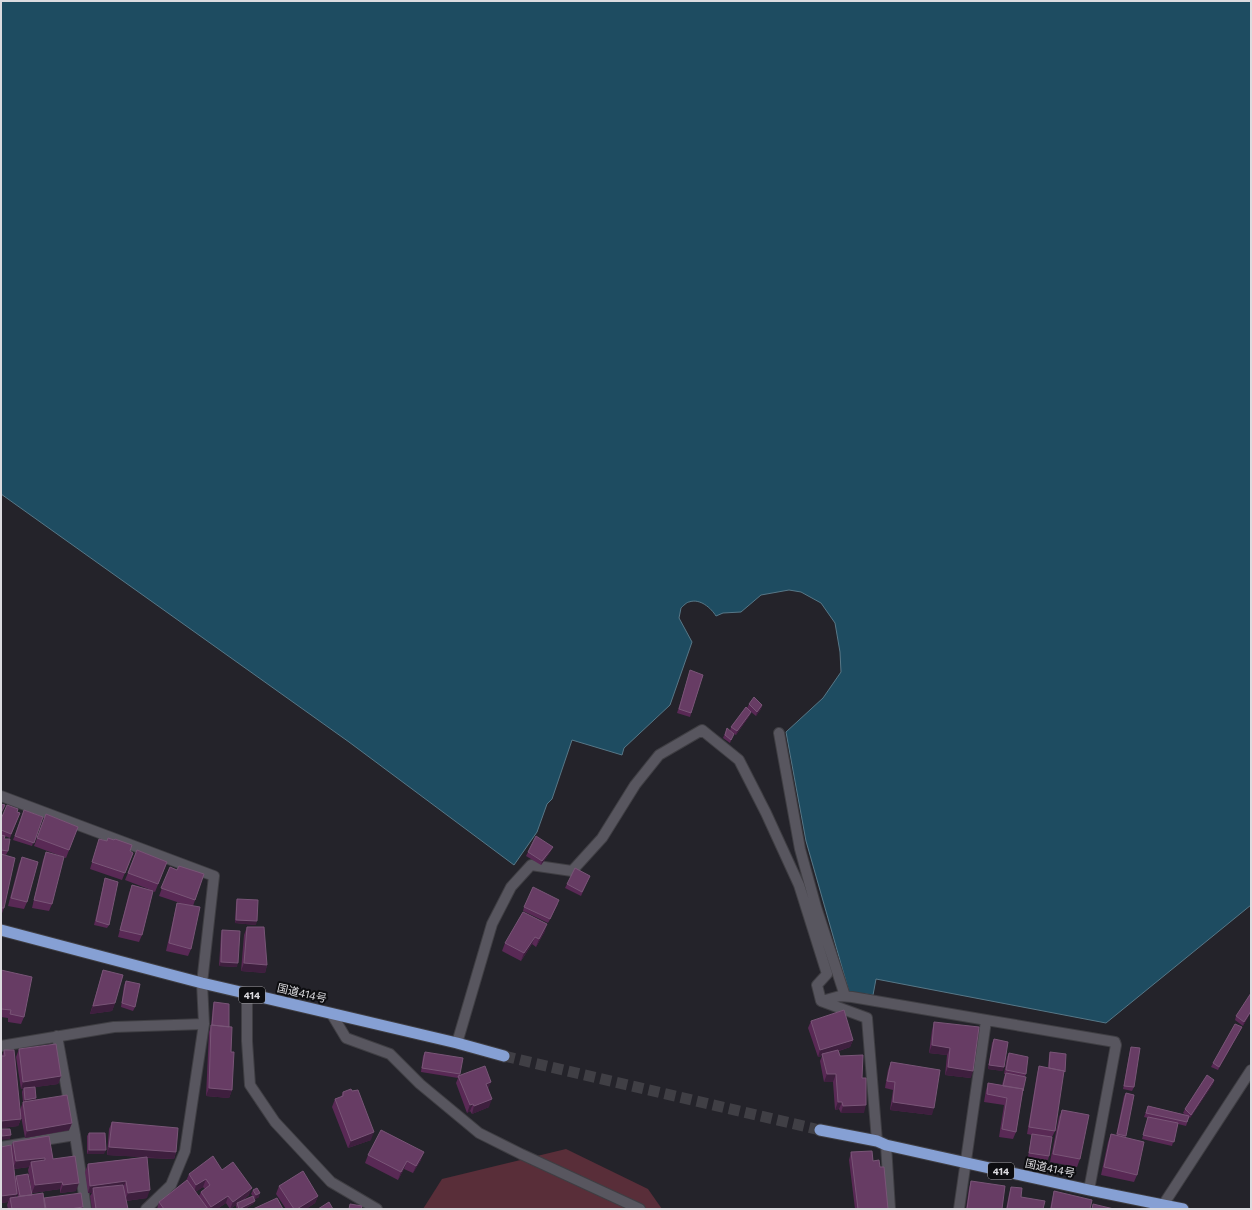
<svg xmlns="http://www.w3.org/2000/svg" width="1252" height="1210" viewBox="0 0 1252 1210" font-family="Commissioner,'Noto Sans JP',sans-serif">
  <rect width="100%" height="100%" fill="#24232a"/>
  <path fill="#592e39" d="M566,1149L648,1189L662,1209H423L442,1179Z"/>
  <path fill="#1e4c61" stroke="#577787" d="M1,1H1251V905L1106,1023L876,979L873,995L849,992L806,841L786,732L823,698L841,672L840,652L835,623L821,603L801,592L789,590L761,595L741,612L723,613L716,616C711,608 700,598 689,602C687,602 683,606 681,608L679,618L692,642L670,705L624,748L622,755L572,740L552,799L547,804L537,832L514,865L349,742L1,494Z"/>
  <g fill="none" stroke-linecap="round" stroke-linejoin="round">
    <path stroke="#403f45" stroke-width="11" stroke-dasharray="11 5.5" stroke-linecap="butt" d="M504,1056L820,1130"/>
    <g stroke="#3f3e43" stroke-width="12">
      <path id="minor" d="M779,733L800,849L816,907L845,996
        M1,796L214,876L202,983L204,1024L185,1151L171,1185L146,1209
        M247,994V1041L250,1085L275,1122L331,1182L377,1209
        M822,1001L840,996L852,997L1115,1042L1116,1045L1089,1190
        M331,1013L346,1038L390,1054L420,1084L479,1133L521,1154L640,1209
        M57,1036L75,1135L86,1209
        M457,1043L492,924L511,887L531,865L572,871L602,838L635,785L659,755L702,730L739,760L766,813L799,885L827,974L817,985L821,1001L867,1018L877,1141
        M1,1046L114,1027L204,1024
        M886,1145L890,1209
        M1,1147L75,1135
        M959,1209L986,1021
        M1157,1209L1163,1205L1251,1070"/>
    </g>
    <g stroke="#3f3e43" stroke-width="13">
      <path id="trunk" d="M1,930L202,983L457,1043L504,1056
        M820,1130L877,1141L886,1145L1089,1190L1183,1209"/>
    </g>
    <use href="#minor" stroke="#58565f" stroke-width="10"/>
    <use href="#trunk" stroke="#86a0d4" stroke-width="11"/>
  </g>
  <path fill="#592955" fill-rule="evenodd" d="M689,674L703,675L690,717L677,713Z
    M749,704L762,705L761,709L756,716L751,712L750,715L736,735L730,731L731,727L747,708Z
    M727,728L732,738L730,743L723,738Z
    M24,810L43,817L32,846L13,840Z
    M17,812L20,813L10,838L5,836L4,839L8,851L6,855L1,854V835H3H1V819Z
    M46,814L78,827L66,858L34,846Z
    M99,839L133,853L122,880L90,869Z
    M137,850L167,862L155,892L153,891L142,935L139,942L118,937L129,893L132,885L151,890L125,880Z
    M551,851L541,865L526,856L528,852Z
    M46,852L52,904L49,911L32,908L43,860Z
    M1,854L4,908L1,916Z
    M22,857L27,902L24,909L8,906L19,864Z
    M170,867L177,870L204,874L193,906L191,949L188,956L166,951L175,911L177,903L183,904L159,896Z
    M590,876L581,896L565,888L567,884Z
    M105,878L109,925L107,928L94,925L104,882Z
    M237,899L256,925L235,923L236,903Z
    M558,904L548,923L523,911L524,907Z
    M247,927L267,965L265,973L241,971L244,935Z
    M222,930L237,967L219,966L221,934Z
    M545,931L536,947L532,944L521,961L502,951L505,943Z
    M1,970L24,1017L21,1024L8,1022V1018L1,1017Z
    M103,970L115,1003L112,1011L90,1014Z
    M126,981L135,1007L133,1011L121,1007L124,985Z
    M214,1002L229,1027L231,1052L232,1090L229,1098L206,1096L209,1032L211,1026L213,1005Z
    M1251,1012L1243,1026L1235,1020L1236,1016Z
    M811,1021L853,1040L850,1047L839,1051L840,1056L862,1078L864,1113H841L839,1109L835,1110L833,1082H824L820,1061L822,1056L818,1057L808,1028Z
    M934,1022L971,1078L945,1075L947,1055L929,1053L932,1030Z
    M1240,1031L1218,1070L1211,1067L1213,1063Z
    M994,1039L1003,1071L988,1069L992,1043Z
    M1131,1047L1134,1087L1132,1091L1123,1089L1130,1050Z
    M19,1049L61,1076L58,1084L35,1087L36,1098V1100L72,1123L69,1130L25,1138L20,1110L23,1102L22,1092L23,1089H21L16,1057Z
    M4,1050L21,1119L18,1126L1,1128V1056H2Z
    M425,1052L460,1074V1075L488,1090L489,1107L472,1114L470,1111L467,1113L456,1083L458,1078L421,1072L423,1056Z
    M1050,1052L1055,1131L1052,1137L1049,1156L1048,1160L1028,1157L1031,1138L1032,1135L1027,1134L1037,1074L1039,1066L1048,1068L1049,1056Z
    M1009,1053L1026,1074L1025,1076L1023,1091L1016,1132L1013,1139L999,1137L1004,1105L984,1102L986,1090L988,1083L1002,1085L1005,1074H1004L1007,1057Z
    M891,1062L932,1115L890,1110L893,1090L885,1088L888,1070Z
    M1214,1080L1213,1084L1190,1118L1189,1117L1186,1126L1178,1124L1172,1146L1142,1139L1148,1118L1144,1117L1148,1106L1186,1115L1183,1113L1185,1109Z
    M343,1092L371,1140L348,1148L332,1107L335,1099L341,1097Z
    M1126,1093V1136L1125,1138L1137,1175L1134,1182L1101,1175L1108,1142L1111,1134L1116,1136L1124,1096Z
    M1062,1110L1080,1159L1077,1167L1050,1162L1059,1117Z
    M112,1122L176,1152L174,1159L147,1158V1198L126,1201L128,1209H92L90,1196L92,1193H88L85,1172L88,1164L145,1157L107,1155L109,1129Z
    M89,1133L104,1154H87V1136Z
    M13,1142L53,1159L76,1191L60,1193V1189L32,1193L28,1170L29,1167L14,1169L15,1178L16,1176L32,1195L44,1200V1198L83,1207V1209H8L7,1205L8,1202L1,1203V1147H11ZM16,1187L18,1197H16Z
    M851,1152L873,1161L888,1209H855L849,1160Z
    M368,1155L421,1160L413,1173L404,1169L398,1180L365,1163Z
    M222,1170L249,1195L242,1201L253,1196L251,1194L253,1190L259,1197L255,1199L253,1196L255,1201L253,1204L245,1209H237L236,1207V1205L230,1209L226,1203L217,1209H157L159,1202L186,1181L189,1174ZM203,1187L205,1189L201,1192L199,1196L195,1192Z
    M971,1181L1002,1209H966L969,1188Z
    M279,1186L318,1196L315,1203L306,1209H286L276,1194Z
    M1011,1187L1021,1197L1043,1209H1006L1009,1194Z
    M1054,1191L1090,1209H1050L1052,1199Z"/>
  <path fill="#3e1f3e" d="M762,705L761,709L756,716L757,712Z
    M751,712L750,715L736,735L737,731Z
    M553,847L551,851L541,865L542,861Z
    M236,920L257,921L256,925L235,923Z
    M547,924L545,931L536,947L539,939Z
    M535,937L532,944L521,961L524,953Z
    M221,962L238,963L237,967L219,966Z
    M244,963L267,965L265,973L241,971Z
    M115,1003L112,1011L90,1014L93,1006Z
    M1251,1011V1012L1243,1026L1244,1022Z
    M1242,1027L1240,1031L1218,1070L1219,1067Z
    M853,1040L850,1047L823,1056L822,1054V1056L818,1057L820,1050Z
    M932,1045L950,1048L947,1055L929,1053Z
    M989,1065L1004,1067L1003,1071L988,1069Z
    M948,1067L973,1071L971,1078L945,1075Z
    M827,1074H836L833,1082H824Z
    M61,1076L58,1084L21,1089L23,1082Z
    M1214,1080L1213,1084L1190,1118L1191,1115Z
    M491,1082L488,1090L483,1092L486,1084Z
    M209,1088L232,1090L229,1098L206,1096Z
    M36,1098L35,1102L23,1103L25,1100Z
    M492,1099L489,1107L472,1114L474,1106Z
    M838,1102H842L839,1109L835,1110Z
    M893,1102L934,1108L932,1115L890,1110Z
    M473,1104L470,1111L467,1113L470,1105Z
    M866,1105L864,1113H841L843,1106Z
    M21,1119L18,1126L1,1128V1121Z
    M72,1123L69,1130L25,1138L27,1131Z
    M374,1132L371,1140L348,1148L351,1141Z
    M11,1135L10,1139L1,1140L2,1136Z
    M109,1147L176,1152L174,1159L107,1155Z
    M89,1150H106L104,1154H87Z
    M424,1152L421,1160L413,1173L416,1166Z
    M45,1158L42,1165L31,1162L29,1167L13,1169L16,1161Z
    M407,1161L404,1169L398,1180L401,1172Z
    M206,1179L203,1187L194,1193L196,1185Z
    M126,1181L123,1188H93L92,1193H88L90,1186Z
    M62,1182L60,1189L32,1193L35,1185Z
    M79,1183L76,1191L60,1193L63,1185Z
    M252,1188L249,1195L237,1204V1203L236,1205L230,1209L233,1202Z
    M150,1190L147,1198L125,1201L128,1193Z
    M260,1193L259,1197L255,1199L256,1195Z
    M17,1194L14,1201L10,1198L8,1202L1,1203V1196Z
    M228,1196L226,1203L217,1209H210L211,1207Z
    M318,1196L315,1203L306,1209H297Z
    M255,1201L253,1204L245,1209H239Z
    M83,1207V1209H70Z"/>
  <path fill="#673c64" stroke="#795577" d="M690,670L703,675L691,713L679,709Z
    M754,697L762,705L757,712L749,704Z
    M746,707L751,712L737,731L731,727Z
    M727,728L734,734L731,740L725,735Z
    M1,804L5,805L1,813Z
    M7,805L18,809L17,812L20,813L11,834L1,830V819Z
    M24,810L43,817L34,843L15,836Z
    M46,814L78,827L69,850L37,838Z
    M1,835L5,836L4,839H10L8,851L1,850Z
    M536,836L553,847L542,861L528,852Z
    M108,838L114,840L115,839L132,845L130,851L133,853L125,873L92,862L99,839L107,841Z
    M137,850L167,862L158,884L128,873Z
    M46,852L64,857L52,904L34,900Z
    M1,854L15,858L4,908H1Z
    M22,857L38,862L27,902L11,898Z
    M179,866L204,874L195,900L161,888L170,867L177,870Z
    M575,868L590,876L582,892L567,884Z
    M105,878L118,882L109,925L96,921Z
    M132,885L153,891L142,935L120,930Z
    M533,887L559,900L550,919L524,907Z
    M237,899L258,900L257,921L236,920Z
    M177,903L200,907L191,949L169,943Z
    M523,912L547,924L539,939L535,937L524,953L505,943Z
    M247,927H264L267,965L244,963Z
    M222,930L240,931L238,963L221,962Z
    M1,970L32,977L24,1017L10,1014L11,1010L1,1009Z
    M103,970L123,975L115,1003L93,1006Z
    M126,981L140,984L135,1007L122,1003Z
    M1251,993V1011L1244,1022L1236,1016Z
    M214,1002L229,1004V1027L212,1025Z
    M844,1010L853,1040L820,1050L811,1021Z
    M934,1022L979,1027L973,1071L948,1067L950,1048L932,1045Z
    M1235,1024L1242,1027L1219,1067L1213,1063Z
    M211,1025L232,1027L231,1052H234L232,1090L209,1088Z
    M994,1039L1008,1042L1004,1067L989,1065Z
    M56,1044L61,1076L23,1082L19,1049Z
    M1131,1047L1140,1048L1134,1087L1124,1086Z
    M4,1050H14L21,1119L1,1121V1056H5Z
    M838,1050L840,1056L863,1055L862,1078H866V1105L843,1106L842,1102H838L836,1074H827L822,1054Z
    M425,1052L463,1058L460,1074L422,1068Z
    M1050,1052L1066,1054L1065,1072L1064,1071L1049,1068Z
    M1009,1053L1028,1057L1026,1074L1006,1070Z
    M891,1062L940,1070L934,1108L893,1102L895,1082L887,1081Z
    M485,1066L491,1082L486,1084L492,1099L474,1106L473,1104L470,1105L458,1076Z
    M1039,1066L1064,1071L1055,1131L1029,1127Z
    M1006,1073L1026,1077L1023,1091V1089L1003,1086Z
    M1207,1075L1214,1080L1191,1115L1185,1109Z
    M988,1083L1023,1089L1016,1132L1002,1129L1007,1098L987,1094Z
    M35,1087L36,1098L25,1100L24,1088Z
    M351,1089L352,1091L358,1090L374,1132L351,1141L335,1099L343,1096V1092Z
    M1126,1093L1134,1095L1126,1136L1117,1134Z
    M67,1095L72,1123L27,1131L23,1102Z
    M1148,1106L1189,1116L1187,1122L1146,1113Z
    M1062,1110L1089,1115L1080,1159L1053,1154Z
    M1148,1117L1178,1123L1174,1142L1143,1135Z
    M112,1122L178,1128L176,1152L109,1147Z
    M1,1129H10L11,1135L2,1136Z
    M381,1130L424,1152L416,1166L407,1161L401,1172L368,1155Z
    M89,1133H105L106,1150H89Z
    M1032,1134L1052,1137L1049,1156L1029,1153Z
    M1111,1134L1144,1142L1137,1175L1104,1167Z
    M49,1136L53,1159L75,1156L79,1183L63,1185L62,1182L35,1185L31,1162L45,1160V1158L16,1161L13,1142Z
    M11,1145L17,1194L1,1196V1147Z
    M872,1151L873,1161L879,1160L880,1167H884L888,1209H858L851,1152Z
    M213,1156L222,1170L233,1162L252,1188L233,1202L228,1196L211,1207L201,1192L210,1185L206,1179L196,1185L189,1174Z
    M147,1157L150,1190L128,1193L126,1181L90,1186L88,1164Z
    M303,1171L318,1196L297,1209H294L279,1186Z
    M28,1174L32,1195L20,1196L16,1176Z
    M187,1180L208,1209H164L159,1202Z
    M971,1181L1005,1186L1002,1209H967Z
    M123,1185L128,1209H96L93,1188Z
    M1011,1187L1022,1188L1021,1197L1045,1201L1043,1209H1007Z
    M257,1188L260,1193L256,1195L253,1190Z
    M1054,1191L1092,1200L1090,1209H1051Z
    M43,1193L45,1209H12L10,1198Z
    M81,1193L83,1207L70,1209H46L44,1198Z
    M253,1196L255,1201L239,1209L237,1203Z
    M277,1198L283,1209H253Z
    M329,1202L333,1209H318Z
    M350,1204L362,1206L361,1209H349Z
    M1093,1204L1114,1209H1092Z"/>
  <g text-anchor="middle" stroke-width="4" stroke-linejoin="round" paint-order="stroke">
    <g fill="#0d0d10" stroke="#9e9da1" stroke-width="1">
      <rect x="239" y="987" width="26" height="16" rx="3"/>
      <rect x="988" y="1163" width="26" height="16" rx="3"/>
    </g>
    <g font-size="10" font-weight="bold" fill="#dcdbdf">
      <text x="252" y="999">414</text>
      <text x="1001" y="1175">414</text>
    </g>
    <g font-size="11" fill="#dcdbdf" stroke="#0d0d10">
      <text transform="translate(302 993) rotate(13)" y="4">国道414号</text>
      <text transform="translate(1050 1168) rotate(12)" y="4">国道414号</text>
    </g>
  </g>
  <rect width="1252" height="1210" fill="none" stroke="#dcdbdf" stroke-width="4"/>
</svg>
